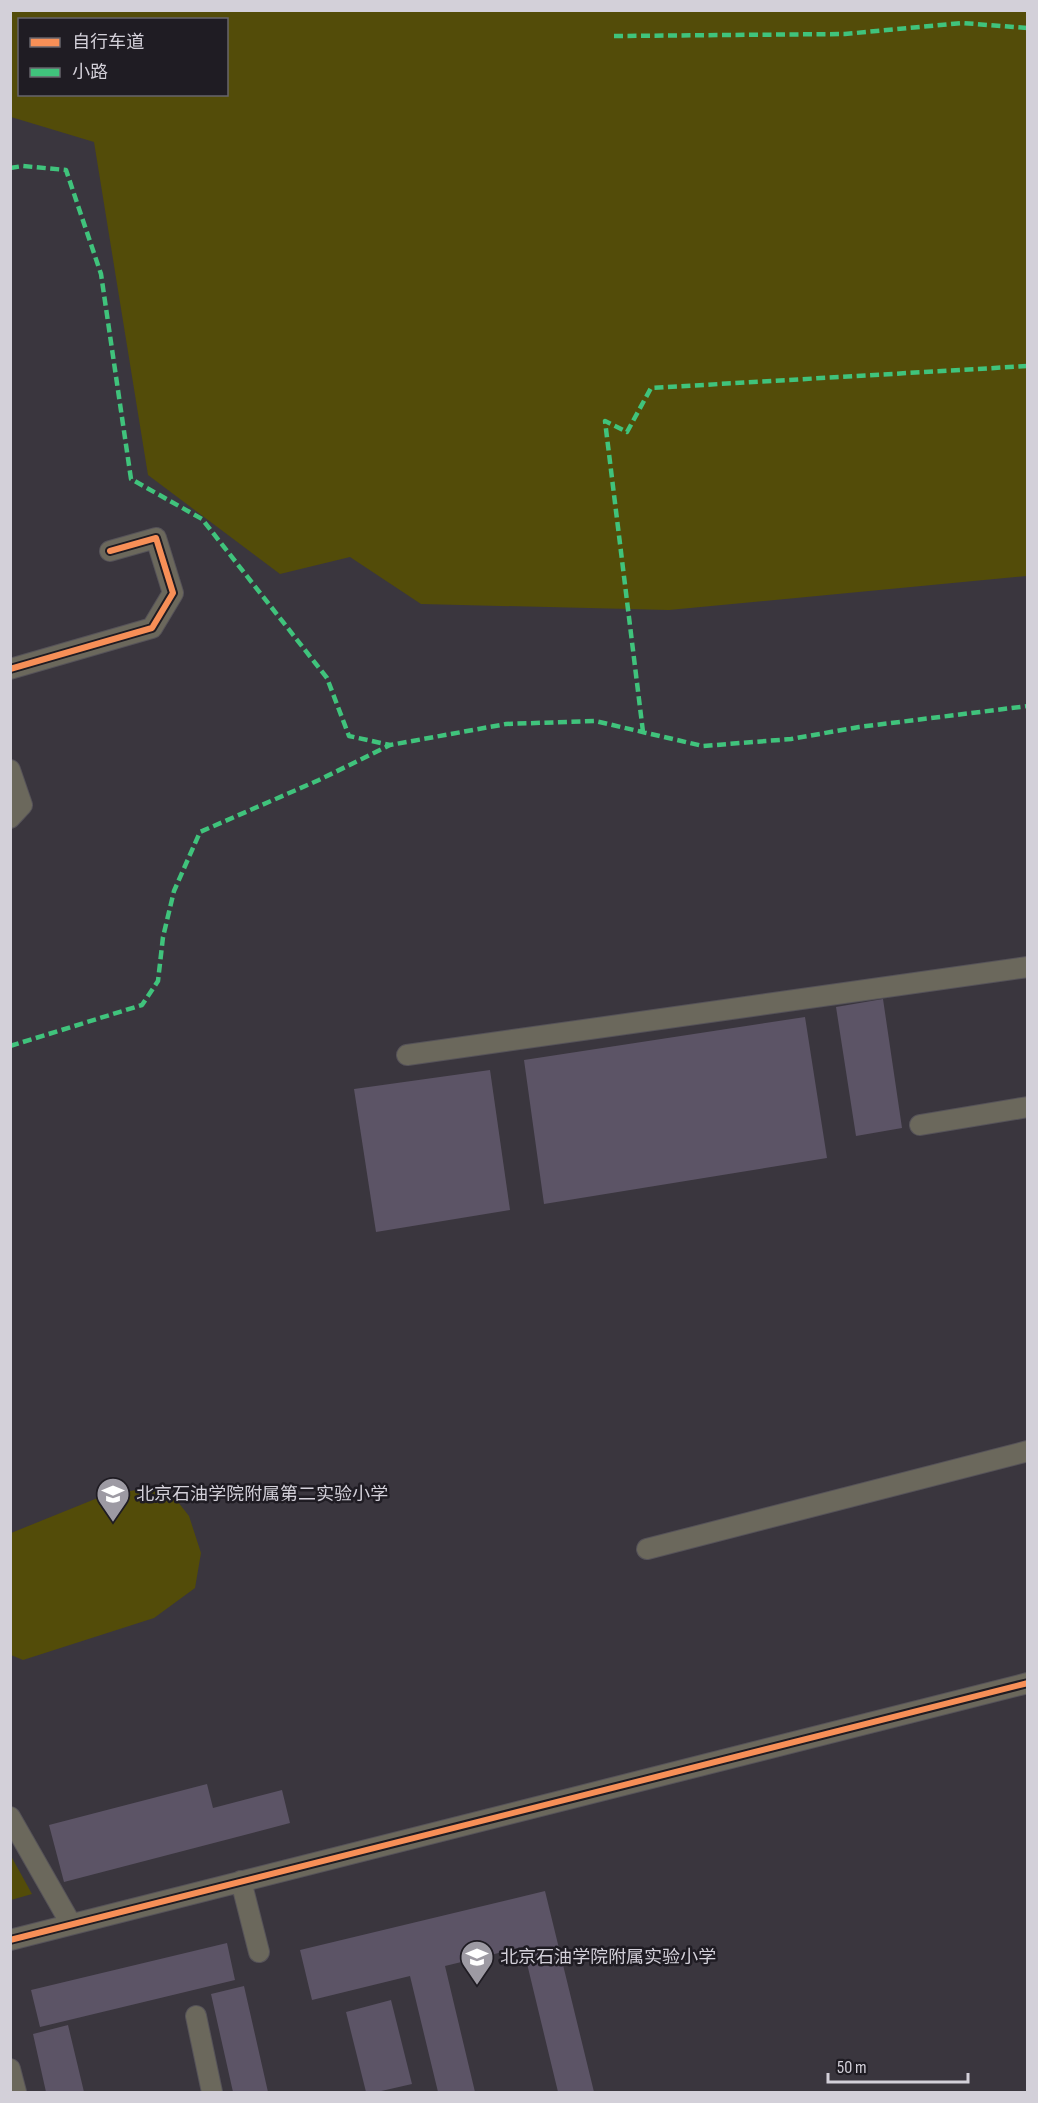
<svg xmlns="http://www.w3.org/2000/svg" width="1038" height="2103" viewBox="0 0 1038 2103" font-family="'Sofia Sans Condensed','Noto Sans SC',sans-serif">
  <rect width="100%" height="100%" fill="#3a363e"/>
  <path fill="#534c09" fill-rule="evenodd" d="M10,11H1027V576L669,610L421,604L350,557L280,574L148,475L94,142L11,117ZM20,20H226V94H20Z
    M155,1487L174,1497L189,1516L201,1553L195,1588L154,1618L23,1660L11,1655V1533L105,1495Z
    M10,1856H11L32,1894L11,1900Z"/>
  <path fill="#5c5466" d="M883,999L902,1128L856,1136L836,1007Z
    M805,1017L827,1158L544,1204L524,1060Z
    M490,1070L510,1210L376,1232L354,1089Z
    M207,1784L213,1808L282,1790L290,1823L64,1882L49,1825Z
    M545,1891L594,2092H558L523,1947L445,1966L475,2092H438L410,1976L312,2000L300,1950Z
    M227,1943L235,1980L40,2027L31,1990Z
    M244,1986L268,2092H233L211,1994Z
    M391,2000L412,2084L377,2092H366L346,2012Z
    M68,2025L84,2092H46L33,2034Z"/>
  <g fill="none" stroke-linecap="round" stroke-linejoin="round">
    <g stroke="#565359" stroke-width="22">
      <path id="minor" d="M10,669L152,628L173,593L156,538L110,551
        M10,770L22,805L10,818
        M407,1055L1028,967
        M920,1125L1028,1107
        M647,1549L1028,1451
        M10,1817L71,1924
        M241,1881L259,1952
        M10,1940L1028,1683
        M196,2016L212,2092
        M10,2069L16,2092"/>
    </g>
    <use href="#minor" stroke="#6b685c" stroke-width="20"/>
    <path stroke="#40c37c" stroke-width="4.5" stroke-dasharray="9 4.5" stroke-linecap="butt" d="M614,36L845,34L962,23L1028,28
      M10,168L23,166L66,170L101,274L131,479L202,519L327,678L349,736L390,745
      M643,732L605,421L627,432L651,388L1028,366
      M10,1046L142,1005L158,981L163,937L174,891L200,832L319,780L390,745L506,724L595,721L703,746L791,739L859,727L1028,706"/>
    <g stroke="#1f1c23" stroke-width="10">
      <path id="cycleway" d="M10,669L152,628L173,593L156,538L110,551
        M10,1940L1028,1683"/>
    </g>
    <use href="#cycleway" stroke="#f78f57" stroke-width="6"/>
  </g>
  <defs>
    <g id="school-pin" transform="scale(1.725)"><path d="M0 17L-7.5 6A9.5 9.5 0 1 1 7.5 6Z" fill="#9d9aa3" stroke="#1f1c23"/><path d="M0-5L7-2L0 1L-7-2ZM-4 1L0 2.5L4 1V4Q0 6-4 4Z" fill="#fff"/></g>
  </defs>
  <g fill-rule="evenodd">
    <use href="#school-pin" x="113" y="1494"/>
    <use href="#school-pin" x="477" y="1957"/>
  </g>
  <g text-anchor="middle" stroke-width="5" stroke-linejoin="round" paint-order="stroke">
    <g font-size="18" fill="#d3d0d9" stroke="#1f1c23" text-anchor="start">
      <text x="136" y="1500">北京石油学院附属第二实验小学</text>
      <text x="500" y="1963">北京石油学院附属实验小学</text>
    </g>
  </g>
  <rect width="1038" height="2103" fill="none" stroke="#d3d0d9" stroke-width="24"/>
  <rect x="18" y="18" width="210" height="78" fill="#1f1c23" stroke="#67646c" stroke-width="1.5"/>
  <rect x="30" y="38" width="30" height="9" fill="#f78f57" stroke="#67646c" stroke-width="1.5"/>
  <text x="72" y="48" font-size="18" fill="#d3d0d9">自行车道</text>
  <rect x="30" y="68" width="30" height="9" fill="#40c37c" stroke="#67646c" stroke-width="1.5"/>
  <text x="72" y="78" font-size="18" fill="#d3d0d9">小路</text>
  <path d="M828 2073v9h140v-9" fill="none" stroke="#d3d0d9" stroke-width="3"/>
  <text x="837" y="2073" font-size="18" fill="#d3d0d9" stroke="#1f1c23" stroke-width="4.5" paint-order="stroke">50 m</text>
</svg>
